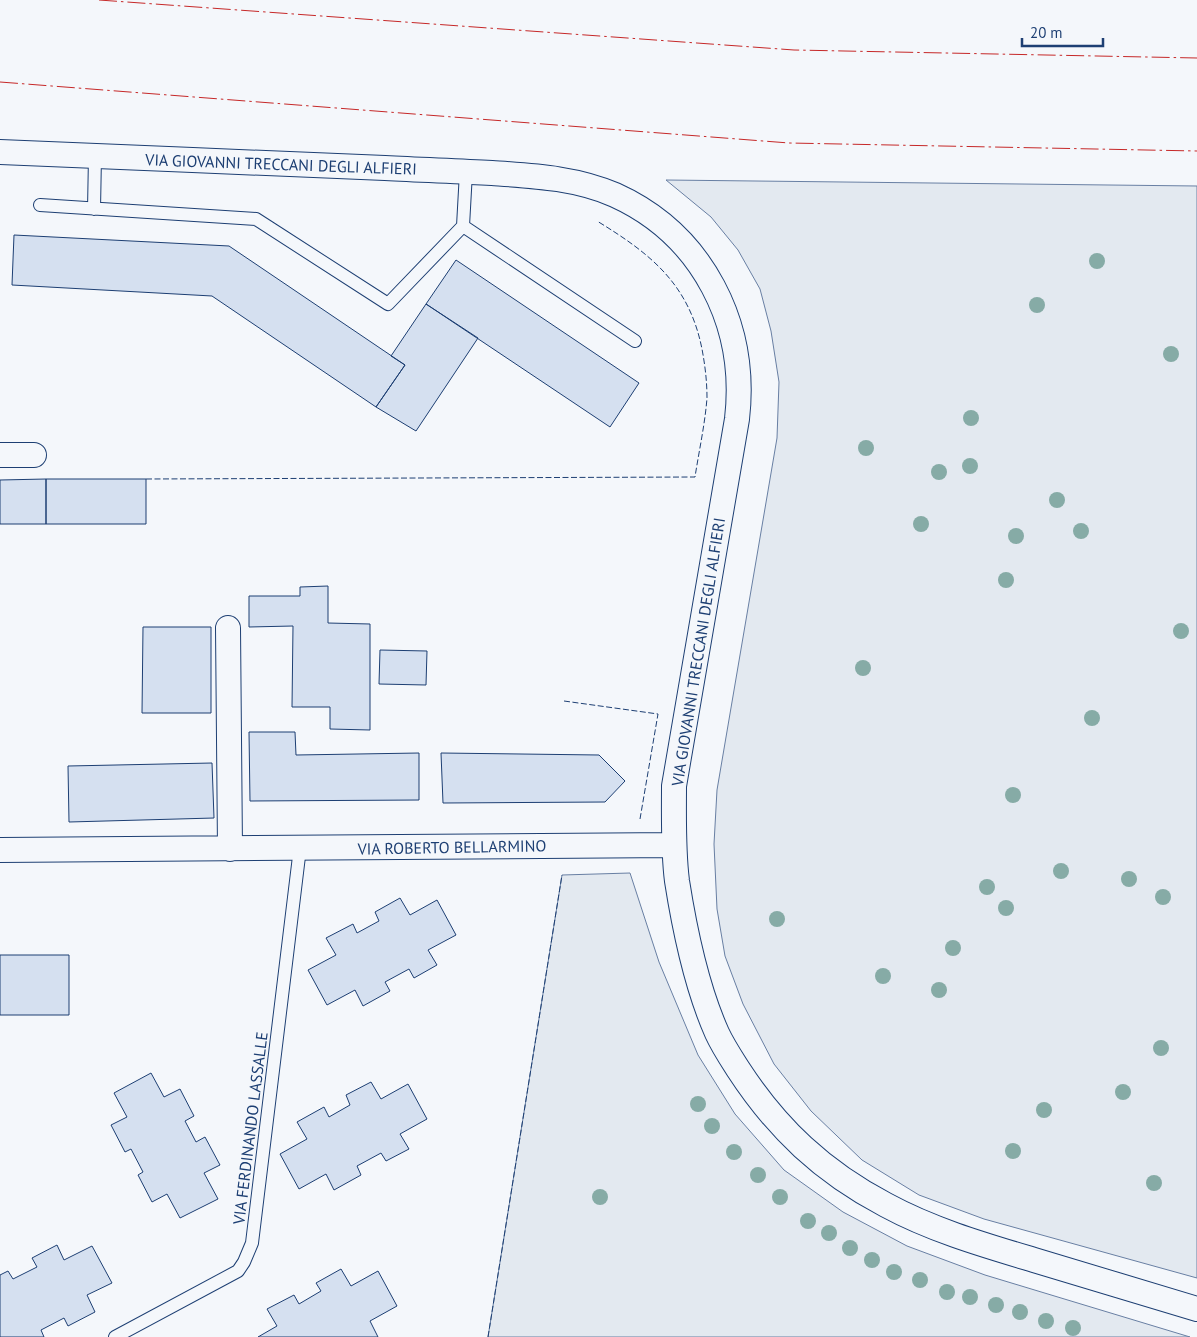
<svg xmlns="http://www.w3.org/2000/svg" width="1197" height="1337" viewBox="0 0 1197 1337" font-family="'PT Sans',sans-serif">
  <rect width="100%" height="100%" fill="#f4f7fb"/>
  <path fill="#e3e9f0" stroke="#687fa3" d="M666,180L1197,186V1278L984,1219L919,1195L862,1160L811,1111L774,1064L743,1004L725,956L717,909L714,844L717,790L777,438L779,382L771,331L760,289L738,250L711,217Z
    M630,873L659,962L698,1055L735,1114L784,1170L843,1212L907,1246L985,1275L1190,1337H488L562,875Z"/>
  <path fill="#d5e0f0" stroke="#1d3f73" d="M14,235L229,246L405,365L376,407L212,296L12,285Z
    M456,260L639,383L610,427L426,304Z
    M426,304L478,338L416,431L376,407L405,365L391,356Z
    M46,479V524H0V480Z
    M46,479H146V524H46Z
    M328,586V623L370,624V730L330,729V707H292L293,626L249,627V596H300V587Z
    M143,627H211V713H142Z
    M380,650L427,651L426,685L379,684Z
    M249,732H295L296,755L419,753V800L250,801Z
    M441,753L599,755L625,781L605,802L443,803Z
    M212,763L214,818L69,822L68,766Z
    M400,898L410,915L437,900L456,935L428,950L437,965L414,978L409,969L385,982L390,991L363,1006L355,990L327,1005L308,970L336,955L326,938L353,924L357,933L379,921L375,912Z
    M0,955H69V1015H0Z
    M151,1073L164,1097L180,1089L194,1116L185,1121L196,1142L205,1137L220,1165L204,1173L218,1199L180,1218L167,1194L152,1202L138,1175L143,1172L131,1149L125,1152L111,1125L127,1117L114,1093Z
    M371,1082L381,1099L408,1084L427,1119L400,1134L409,1149L386,1161L381,1153L357,1166L361,1175L334,1190L326,1174L299,1189L280,1154L307,1139L297,1122L324,1107L329,1117L350,1105L346,1095Z
    M57,1245L64,1260L92,1246L112,1283L87,1295L95,1312L68,1326L64,1318L41,1330L44,1337H0V1275L8,1271L13,1279L37,1267L32,1258Z
    M341,1269L351,1286L378,1271L397,1306L370,1321L378,1337H258L277,1326L267,1309L294,1295L299,1304L321,1291L316,1283Z"/>
  <g fill="none" stroke-linecap="round" stroke-linejoin="round">
    <g stroke="#1d3f73" stroke-width="14">
      <path id="service" d="M40,205L256,219L388,304L463,226L466,172
        M94,209L95,156
        M463,226L635,341
        M115,1337L238,1271L244,1262L252,1243L300,848"/>
    </g>
    <g stroke="#1d3f73" stroke-width="26">
      <path id="minor" d="M0,152C128,157 257,163 385,168C421,170 457,171 492,173C535,176 576,178 615,195C703,235 748,325 737,419L674,786C674,817 673,850 677,881C685,932 696,986 717,1033C723,1046 731,1058 738,1069C777,1129 823,1172 886,1205C932,1230 984,1245 1034,1260C1088,1276 1143,1293 1197,1309
        M0,455H34
        M228,628L230,849
        M0,850L674,845"/>
    </g>
    <use href="#service" stroke="#f4f7fb" stroke-width="12"/>
    <use href="#minor" stroke="#f4f7fb" stroke-width="24"/>
    <path stroke="#1d3f73" stroke-width="1" stroke-dasharray="6 2.5" stroke-linecap="butt" d="M146,479L695,477C699,451 705,424 707,398C707,381 705,365 702,349C689,284 651,254 597,221
      M564,701L658,714L640,819
      M488,1337L562,875"/>
    <path stroke="#c62828" stroke-width="1" stroke-dasharray="18 4 2.5 4" stroke-linecap="butt" d="M99,0L794,50L1197,58
      M0,82L789,143L1197,151"/>
  </g>
  <g fill="#86aba6">
    <circle cx="1097" cy="261" r="8"/>
    <circle cx="1037" cy="305" r="8"/>
    <circle cx="1171" cy="354" r="8"/>
    <circle cx="971" cy="418" r="8"/>
    <circle cx="866" cy="448" r="8"/>
    <circle cx="970" cy="466" r="8"/>
    <circle cx="939" cy="472" r="8"/>
    <circle cx="1057" cy="500" r="8"/>
    <circle cx="921" cy="524" r="8"/>
    <circle cx="1081" cy="531" r="8"/>
    <circle cx="1016" cy="536" r="8"/>
    <circle cx="1006" cy="580" r="8"/>
    <circle cx="1181" cy="631" r="8"/>
    <circle cx="863" cy="668" r="8"/>
    <circle cx="1092" cy="718" r="8"/>
    <circle cx="1013" cy="795" r="8"/>
    <circle cx="1061" cy="871" r="8"/>
    <circle cx="1129" cy="879" r="8"/>
    <circle cx="987" cy="887" r="8"/>
    <circle cx="1163" cy="897" r="8"/>
    <circle cx="1006" cy="908" r="8"/>
    <circle cx="777" cy="919" r="8"/>
    <circle cx="953" cy="948" r="8"/>
    <circle cx="883" cy="976" r="8"/>
    <circle cx="939" cy="990" r="8"/>
    <circle cx="1161" cy="1048" r="8"/>
    <circle cx="1123" cy="1092" r="8"/>
    <circle cx="698" cy="1104" r="8"/>
    <circle cx="1044" cy="1110" r="8"/>
    <circle cx="712" cy="1126" r="8"/>
    <circle cx="1013" cy="1151" r="8"/>
    <circle cx="734" cy="1152" r="8"/>
    <circle cx="758" cy="1175" r="8"/>
    <circle cx="1154" cy="1183" r="8"/>
    <circle cx="600" cy="1197" r="8"/>
    <circle cx="780" cy="1197" r="8"/>
    <circle cx="808" cy="1221" r="8"/>
    <circle cx="829" cy="1233" r="8"/>
    <circle cx="850" cy="1248" r="8"/>
    <circle cx="872" cy="1260" r="8"/>
    <circle cx="894" cy="1272" r="8"/>
    <circle cx="920" cy="1280" r="8"/>
    <circle cx="947" cy="1292" r="8"/>
    <circle cx="970" cy="1297" r="8"/>
    <circle cx="996" cy="1305" r="8"/>
    <circle cx="1020" cy="1312" r="8"/>
    <circle cx="1046" cy="1321" r="8"/>
    <circle cx="1073" cy="1328" r="8"/>
  </g>
  <g text-anchor="middle" stroke-width="4" stroke-linejoin="round" paint-order="stroke">
    <g font-size="16" fill="#1d3f73" stroke="#f4f7fb">
      <text transform="translate(281 164) rotate(2)" y="6">VIA GIOVANNI TRECCANI DEGLI ALFIERI</text>
      <text transform="translate(698 652) rotate(-81)" y="6">VIA GIOVANNI TRECCANI DEGLI ALFIERI</text>
      <text transform="translate(452 847) rotate(-1)" y="6">VIA ROBERTO BELLARMINO</text>
      <text transform="translate(250 1128) rotate(-83)" y="6">VIA FERDINANDO LASSALLE</text>
    </g>
  </g>
  <path d="M1022 38v8h81v-8" fill="none" stroke="#1d3f73" stroke-width="2.5"/>
  <text x="1030" y="38" font-size="15" fill="#1d3f73" stroke="#f4f7fb" stroke-width="4" paint-order="stroke">20 m</text>
</svg>
